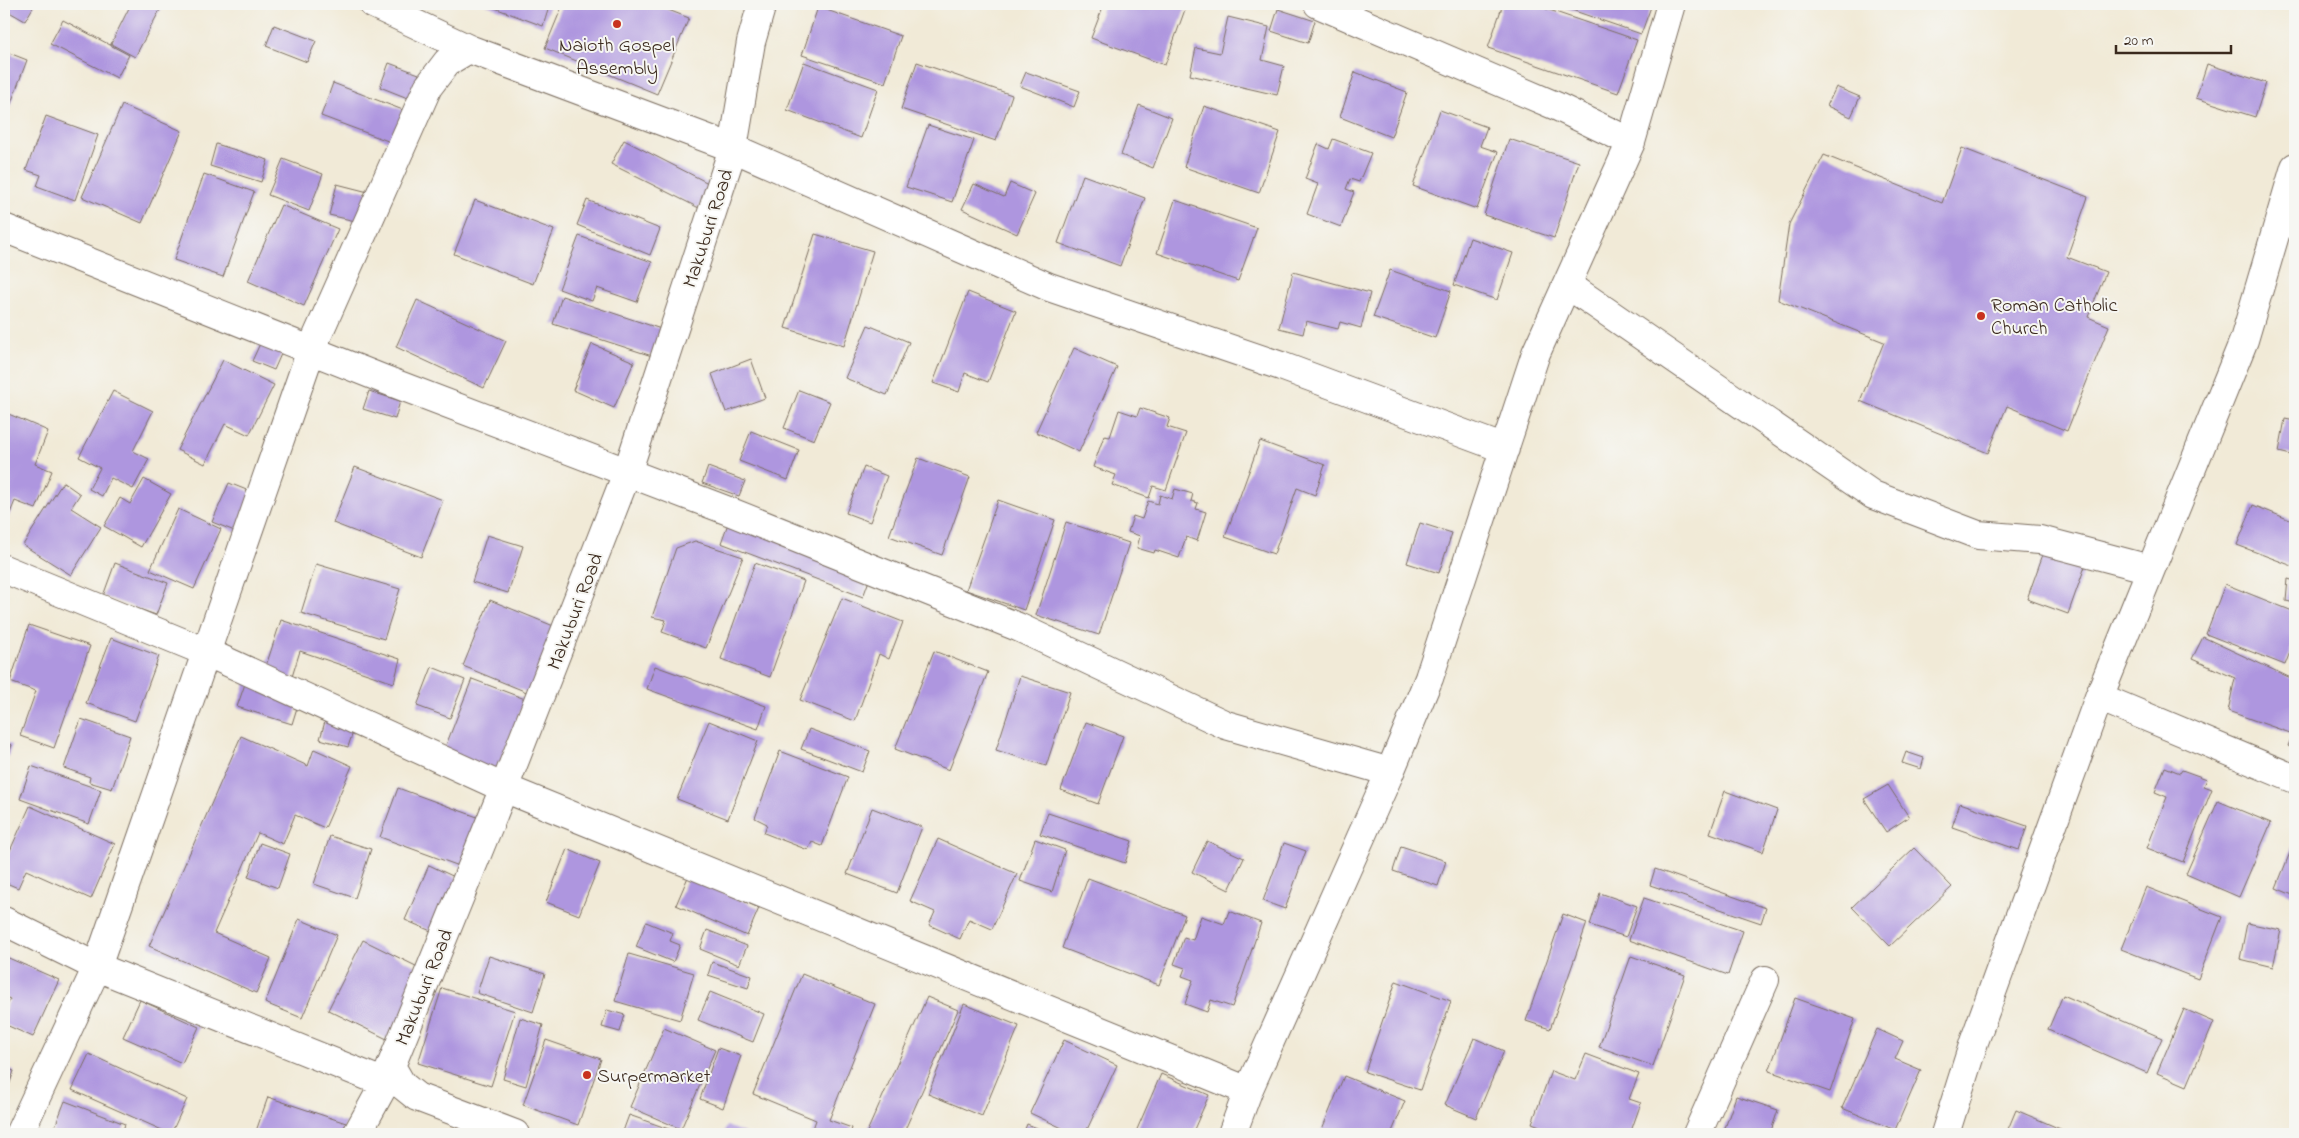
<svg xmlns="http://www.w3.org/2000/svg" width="2299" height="1138" viewBox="0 0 2299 1138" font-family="'Indie Flower',sans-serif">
  <rect width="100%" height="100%" fill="#f6f6f2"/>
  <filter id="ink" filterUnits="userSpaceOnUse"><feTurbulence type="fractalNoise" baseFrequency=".02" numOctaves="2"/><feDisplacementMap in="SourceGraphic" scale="10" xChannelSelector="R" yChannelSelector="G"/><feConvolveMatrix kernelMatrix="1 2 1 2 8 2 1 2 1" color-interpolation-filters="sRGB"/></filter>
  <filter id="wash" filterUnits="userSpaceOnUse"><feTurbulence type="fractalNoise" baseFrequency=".0096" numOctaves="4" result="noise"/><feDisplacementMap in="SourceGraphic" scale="20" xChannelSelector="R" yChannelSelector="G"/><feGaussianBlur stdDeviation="1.12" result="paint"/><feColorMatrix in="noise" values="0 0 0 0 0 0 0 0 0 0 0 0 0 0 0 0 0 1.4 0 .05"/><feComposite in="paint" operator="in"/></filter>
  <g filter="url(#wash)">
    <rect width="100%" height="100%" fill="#f1ead7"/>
    <g id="blocks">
      <path fill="#ae96df" d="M4,4H35L25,21L4,9Z
        M131,4H163L135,57L111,44Z
        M484,4H550L543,26Z
        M563,4H653L689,18L657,94L545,48Z
        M1104,4H1187L1165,65L1091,38Z
        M1503,4H1532L1637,40L1618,93L1488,48Z
        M1568,4H1652L1641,34L1566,8Z
        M818,7L901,36L885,83L802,55Z
        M1278,9L1315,21L1308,43L1271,31Z
        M1228,17L1269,27L1262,60L1284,66L1277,95L1190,75L1196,48L1220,53Z
        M63,20L129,55L117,78L50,44Z
        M274,25L316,41L307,62L266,46Z
        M4,51L27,60L4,122Z
        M804,62L878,89L861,138L787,110Z
        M917,62L1012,95L996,141L901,109Z
        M389,63L419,74L410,99L380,87Z
        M2207,64L2266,83L2255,117L2196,98Z
        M1026,72L1080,91L1074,107L1020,86Z
        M1355,72L1407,92L1391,137L1340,117Z
        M333,83L408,112L396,144L321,116Z
        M1836,87L1860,97L1851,117L1827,106Z
        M122,105L182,131L142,223L82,197Z
        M1139,105L1172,118L1153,168L1121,155Z
        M1204,106L1280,132L1259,193L1184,167Z
        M1440,110L1487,127L1480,146L1498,152L1477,209L1413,186Z
        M46,116L98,135L75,200L37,186L41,175L26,170Z
        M928,125L974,140L952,202L906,187Z
        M1333,139L1371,153L1359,182L1350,179L1346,189L1354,192L1341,227L1307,214L1318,184L1305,179L1318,144L1329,149Z
        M1509,139L1579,162L1554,238L1484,215Z
        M624,140L710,184L699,208L611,164Z
        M216,144L268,160L261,182L210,166Z
        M1962,148L2088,197L2067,257L2106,272L2088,317L2109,326L2067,431L2007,406L1988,453L1860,401L1884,342L1778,300L1789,224L1824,155L1942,203Z
        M283,159L323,174L309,211L268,195Z
        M204,174L254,192L223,277L174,260Z
        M1083,175L1145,198L1120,266L1058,243Z
        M1010,183L1035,194L1017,234L962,209L974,184L1004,197Z
        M337,184L372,193L364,223L329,215Z
        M475,200L554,230L533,284L454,254Z
        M587,200L660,229L650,255L577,225Z
        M1175,200L1257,228L1238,281L1157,253Z
        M281,205L338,229L304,306L248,281Z
        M815,234L873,251L844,346L785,328Z
        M579,236L652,262L637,302L597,288L592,301L559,289Z
        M1470,238L1513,253L1497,300L1454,285Z
        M1390,270L1451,291L1435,338L1373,317Z
        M1293,272L1370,293L1361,328L1340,322L1338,329L1306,321L1303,334L1279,328Z
        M968,292L1016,311L988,382L965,373L959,392L933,383Z
        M562,296L661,329L652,356L553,324Z
        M417,300L506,341L484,388L396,347Z
        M868,325L909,342L887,395L845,378Z
        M264,335L285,345L274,370L252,361Z
        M592,344L634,362L614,408L573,390Z
        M1074,348L1117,367L1079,452L1036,432Z
        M751,359L765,398L726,412L712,374Z
        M223,360L274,385L249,435L225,424L205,464L177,450Z
        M799,390L830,402L814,440L784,428Z
        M113,391L153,411L133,451L149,459L133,489L111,478L102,496L89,489L100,468L79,457Z
        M369,391L400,401L395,419L363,409Z
        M1140,408L1170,418L1167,427L1186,433L1166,490L1153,486L1149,498L1112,485L1116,475L1093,467L1104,436L1110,437L1119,410L1137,416Z
        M4,412L48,431L35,464L52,471L36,509L15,501L4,528Z
        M2285,419L2295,421V456L2279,452Z
        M751,431L799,450L788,480L739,461Z
        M1260,441L1325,465L1315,495L1297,488L1274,554L1225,537Z
        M918,458L970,477L942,555L889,536Z
        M355,467L443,500L421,557L333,523Z
        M708,467L745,481L739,496L702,483Z
        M864,467L887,476L870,522L846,513Z
        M144,479L171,494L141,547L104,526L120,498L130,504Z
        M63,482L80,494L71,508L101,527L71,575L23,545Z
        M229,483L259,495L242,534L212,522Z
        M1175,489L1193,494L1191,501L1198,503L1196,509L1206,512L1197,541L1186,537L1179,558L1155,550L1154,553L1137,548L1140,536L1128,532L1133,516L1142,519L1148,501L1158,504L1160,495L1172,499Z
        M998,500L1055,520L1024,610L966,590Z
        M2253,505L2295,522V567L2237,545Z
        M178,509L221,529L194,589L150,570Z
        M730,518L872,572L863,597L721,543Z
        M1066,522L1129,543L1099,635L1036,615Z
        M1420,523L1452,533L1439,573L1407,563Z
        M487,535L523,546L508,593L472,582Z
        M695,541L743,557L706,648L662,632L666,620L652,617L676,548Z
        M2046,546L2087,561L2068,614L2027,599Z
        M115,563L168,583L156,615L103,596Z
        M755,563L804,581L770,677L721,659Z
        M316,564L400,589L384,639L301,613Z
        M2288,579L2295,581V603L2286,601Z
        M2225,584L2295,612V639L2285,665L2206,634Z
        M842,598L903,622L889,659L879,654L855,721L800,700Z
        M490,600L556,627L529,693L463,666Z
        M281,620L400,659L394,683L300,651L291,680L264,672Z
        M29,625L90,646L54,748L20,736L36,691L10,682Z
        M2203,637L2295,680V750L2288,746L2293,734L2228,711L2235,678L2192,659Z
        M111,638L159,656L135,721L86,703Z
        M934,651L988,672L949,770L895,749Z
        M655,666L766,706L758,729L647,689Z
        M432,667L465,680L450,718L417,706Z
        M1020,676L1070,692L1046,766L996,750Z
        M472,679L525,699L496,774L443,753Z
        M246,681L300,698L292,724L237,707Z
        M326,718L355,726L348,747L320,739Z
        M81,719L130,736L112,789L89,782L90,777L64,768Z
        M709,721L758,741L728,819L677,799Z
        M1086,722L1123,736L1098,804L1061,790Z
        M809,729L870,751L862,772L801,749Z
        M241,736L308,766L314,749L352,766L325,828L295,815L283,844L258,833L214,933L271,958L256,993L149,946Z
        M4,742L12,745L4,767Z
        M780,751L848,777L822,846L812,842L808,850L764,833L767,824L755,818Z
        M1906,752L1924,758L1921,769L1902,763Z
        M31,766L101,790L89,824L20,799Z
        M2165,767L2180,773L2182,770L2207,779L2204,786L2212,789L2183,862L2147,848L2167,797L2155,792Z
        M1888,785L1909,817L1886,832L1864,799Z
        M398,788L480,818L462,867L380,837Z
        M1725,791L1777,810L1763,852L1710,833Z
        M2218,801L2271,823L2239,897L2186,874Z
        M1960,803L2027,826L2019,850L1952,827Z
        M30,806L115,844L91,899L26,870L18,888L4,882V864Z
        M872,808L922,827L897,893L847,874Z
        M1048,813L1132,841L1125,863L1040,834Z
        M330,836L371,849L355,898L314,884Z
        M938,839L1017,874L992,929L969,919L960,939L929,925L935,912L910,901Z
        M1035,839L1065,850L1052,892L1020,881Z
        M2295,840V896L2276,888Z
        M1207,841L1244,858L1229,890L1192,872Z
        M260,843L290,854L278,888L248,877Z
        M1284,843L1306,851L1285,909L1263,901Z
        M1401,846L1446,861L1438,886L1393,871Z
        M1914,848L1952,887L1890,946L1852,907Z
        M567,849L600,863L579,915L546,902Z
        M429,865L461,880L438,934L405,920Z
        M1655,869L1766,908L1761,923L1650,885Z
        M688,877L759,908L747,936L676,905Z
        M1088,878L1185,915L1159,985L1062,948Z
        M2146,887L2222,917L2198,979L2121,949Z
        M1600,893L1637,906L1626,937L1590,925Z
        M1644,898L1743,931L1728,975L1629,940Z
        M1229,911L1261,923L1232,1007L1211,1000L1207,1012L1185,1004L1193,980L1182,976L1185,968L1174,964L1184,937L1193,940L1201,916L1224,924Z
        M1563,914L1587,923L1550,1029L1526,1021Z
        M299,919L337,935L302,1018L265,1003Z
        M646,922L673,933L670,941L680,945L673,962L636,947Z
        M2247,923L2281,930L2273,967L2240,959Z
        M707,930L747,946L739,965L700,949Z
        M363,940L426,971L391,1041L328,1010Z
        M629,954L694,973L680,1020L615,1001Z
        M4,956L59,980L33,1037L4,1024V1012L10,999L4,996Z
        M489,956L545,974L533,1012L477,993Z
        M1631,956L1685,975L1653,1066L1599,1047Z
        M712,962L752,976L748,988L708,975Z
        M802,974L875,1004L829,1120L852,1128L850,1134H811L816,1120L753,1094Z
        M1396,981L1451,1001L1420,1090L1365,1072Z
        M442,988L515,1011L491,1086L418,1063Z
        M710,992L764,1014L753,1042L698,1020Z
        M2063,995L2162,1038L2147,1073L2048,1030Z
        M927,997L958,1010L903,1134H866Z
        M1795,998L1855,1019L1830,1092L1769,1071Z
        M140,1000L199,1027L182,1063L123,1037Z
        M964,1004L1019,1026L982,1116L928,1094Z
        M2184,1009L2214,1022L2187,1086L2157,1073Z
        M607,1010L625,1015L620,1032L602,1027Z
        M520,1018L543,1025L526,1086L503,1079Z
        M664,1028L715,1050L681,1129L630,1107Z
        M1877,1029L1903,1041L1895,1059L1921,1070L1895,1130L1842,1108Z
        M1474,1038L1504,1051L1476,1118L1445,1105Z
        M546,1040L601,1059L578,1125L523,1105Z
        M1064,1040L1117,1065L1085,1134H1075L1030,1113Z
        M718,1048L741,1056L723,1108L700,1099Z
        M89,1054L187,1099L171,1134L72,1090Z
        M1586,1054L1639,1074L1629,1099L1641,1103L1630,1134H1560L1532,1123L1551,1071L1575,1080Z
        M4,1067L14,1071L4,1100Z
        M1161,1074L1209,1095L1192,1134H1135Z
        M1344,1076L1405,1101L1391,1134H1320Z
        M1736,1096L1778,1110L1770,1134H1723Z
        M268,1097L346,1123L342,1134H255Z
        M65,1101L125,1124L122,1134H52Z
        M2016,1110L2072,1134H2006Z
        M629,1115L683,1134H622Z
        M1027,1124L1052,1134H1023Z
        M727,1126L747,1134H723Z"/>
    </g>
  </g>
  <g filter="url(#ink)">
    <use href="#blocks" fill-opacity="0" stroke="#7b6d5f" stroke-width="1"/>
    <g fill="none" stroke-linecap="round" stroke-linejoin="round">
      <g stroke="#7b6d5f" stroke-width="30">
        <path id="minor" d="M373,4L469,49
          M1318,4L1556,106L1631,142
          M4,228L383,379L726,510L1018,627L1226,725L1390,772
          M1568,285L1873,495L1978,535L2040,540L2150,569
          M4,569L206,652L504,788L1248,1091
          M2099,697L2295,779
          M4,921L97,967L385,1083
          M19,1134L97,967L311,350L428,87L447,62L469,49L733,148L1049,287L1281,366L1505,449
          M357,1134L385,1083L391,1066
          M515,1134L417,1097L402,1085L391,1066L504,788L627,473L733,148L751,42L762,4
          M1232,1134L1248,1091L1390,772L1429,678L1536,353L1631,142L1671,4
          M1697,1134L1765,980
          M1945,1134L1974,1042L2099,697L2244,340L2295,167"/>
      </g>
      <use href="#minor" stroke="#fff" stroke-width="28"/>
    </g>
  </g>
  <g fill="#c8321e" stroke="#f6f6f2" stroke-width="2">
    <circle cx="617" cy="24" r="5"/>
    <circle cx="1981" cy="316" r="5"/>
    <circle cx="587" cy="1075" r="5"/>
  </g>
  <g text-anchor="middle" stroke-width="4" stroke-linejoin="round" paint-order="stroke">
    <g font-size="20" fill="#3b2a1e" stroke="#f6f6f2" text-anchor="start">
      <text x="617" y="51" text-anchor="middle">Naioth Gospel<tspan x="617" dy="23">Assembly</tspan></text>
      <text x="1991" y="311">Roman Catholic<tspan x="1991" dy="23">Church</tspan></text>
      <text x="597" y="1082">Surpermarket</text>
    </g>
    <g font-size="20" fill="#3b2a1e" stroke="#f6f6f2">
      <text transform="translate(707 228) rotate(-72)" y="7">Makuburi Road</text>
      <text transform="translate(574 611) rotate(-69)" y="7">Makuburi Road</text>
      <text transform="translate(423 987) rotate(-68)" y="7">Makuburi Road</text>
    </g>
  </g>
  <rect width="2299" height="1138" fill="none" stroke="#f6f6f2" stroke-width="20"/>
  <path d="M2116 45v8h115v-8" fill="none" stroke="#3b2a1e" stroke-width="2.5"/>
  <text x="2124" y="45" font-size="15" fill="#3b2a1e" stroke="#f6f6f2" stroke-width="4" paint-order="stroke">20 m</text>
</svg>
